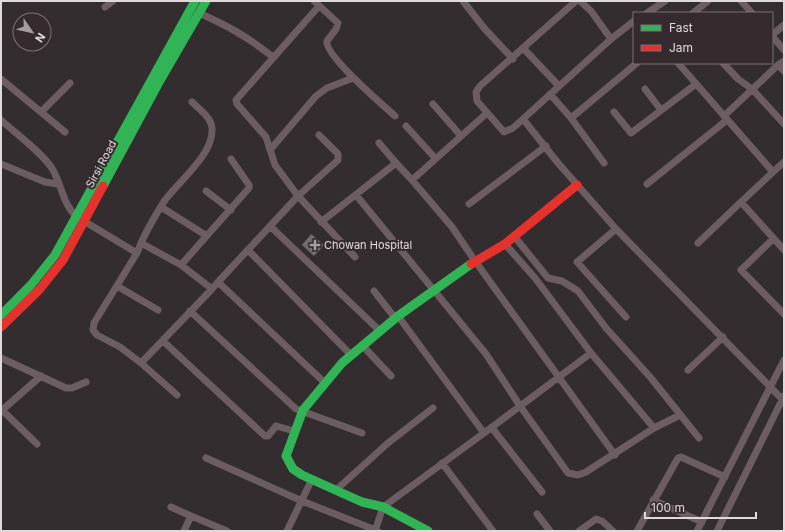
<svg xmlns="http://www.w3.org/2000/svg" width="785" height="532" viewBox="0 0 785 532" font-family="Inter,sans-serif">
  <defs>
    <pattern id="building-hatch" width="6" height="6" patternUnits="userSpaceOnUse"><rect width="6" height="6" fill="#736e70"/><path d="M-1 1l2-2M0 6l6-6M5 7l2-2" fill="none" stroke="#5e5a5b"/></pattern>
  </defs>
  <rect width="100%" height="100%" fill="#332d2f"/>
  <path fill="url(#building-hatch)" d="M311,234L324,245L314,256L302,245Z"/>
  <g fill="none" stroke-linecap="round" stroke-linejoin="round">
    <path stroke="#6b5d61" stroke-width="7" d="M314,1L338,23L336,29L327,41C324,55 383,105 395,116
      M463,1L484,28L513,59
      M580,1L591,11L611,39L634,21
      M741,1L752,13
      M319,6L236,100L237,104L266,137L275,165L298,196L338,160V154L319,135
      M105,7L113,1
      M199,13C228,26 248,37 273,57
      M647,13L665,1
      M693,13L708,1
      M772,35L784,25
      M772,36L784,50
      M611,39L523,119L558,163L616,229L782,399
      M524,49L558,85
      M784,61L778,65L784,71
      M678,63L773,172L741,202L784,250
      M723,63L738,79L752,89L784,124
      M1,79L65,132
      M645,89L661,110
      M550,94L571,118L604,163
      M433,104L461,136
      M41,112L70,83
      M614,112L631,133L696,84
      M487,113L412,180L452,227L475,261L615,455
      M724,116L778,65
      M571,118L637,63
      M523,119L513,128L504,132L477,101L476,92L480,86L576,1
      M1,120C15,133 44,154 53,170C62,186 63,205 77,217L137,253L94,323L93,330L97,335L120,347L141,363L177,395
      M406,126L435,158
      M379,143L396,163
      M270,150L316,96L327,88L353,78
      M1,164L45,182L58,184
      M773,172L784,162
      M647,184L727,120
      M206,191L231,210
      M356,195L486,354L520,406L568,473L578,475L586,472L654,428L680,415
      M469,204L546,146
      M161,207L207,236
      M321,222L396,163L412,180
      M270,226L380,331
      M616,229L577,262L626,317
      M514,236L548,278L562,281L578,291L606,328L651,378L699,438
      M773,239L741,270L784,314
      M141,243C148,228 156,214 165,200C180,180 214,154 212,128C211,117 199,109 192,102
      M698,243L741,202
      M505,244L535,278L591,353L654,428
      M248,250L351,355
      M137,253L141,243L181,265L212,289L218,282L325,383
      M181,265L249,188V185L231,159
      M218,282L298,196L355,257
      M117,286L158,310
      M374,291L395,318
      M190,311L296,409L362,433
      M398,316L484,433L591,353
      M163,341L265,436H268L276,426L294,431
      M362,345L391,376
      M1,358L66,388H72L86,382
      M141,363L212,289
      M688,370L723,337
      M2,410L37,444
      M1,411L41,376
      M492,428L542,492
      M206,458L302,501L378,531
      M442,463L493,531
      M336,490L388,443L433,408
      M653,500L702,522
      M171,507L191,516
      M537,514L550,531
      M184,531L191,516L227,531
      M287,531L312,479
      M375,531L383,507L484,433
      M579,531L596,519L602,521L613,531
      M637,531L678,458L681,457L725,477
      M697,531L784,360
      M717,531L784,396"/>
    <path stroke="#30b455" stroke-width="9" d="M103,186L158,84L206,1
      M1,315L31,285L55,255L195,1
      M428,531L383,507L362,502L302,475L293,469L286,456L303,410L342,363L398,316L471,264"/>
    <path stroke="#e5322d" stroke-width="9" d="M471,264L505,244L577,185
      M1,327L39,290L63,260L103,186"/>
  </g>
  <path fill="#a49d9f" stroke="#352b2e" stroke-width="1.5" d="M313 239h4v4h4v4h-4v4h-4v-4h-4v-4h4z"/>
  <g text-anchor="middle" stroke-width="4" stroke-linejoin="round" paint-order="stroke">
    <g font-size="11" fill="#e1dadc" stroke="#352b2e">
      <text transform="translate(101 164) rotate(-62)" y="4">Sirsi Road</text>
    </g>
    <g font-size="11" fill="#e1dadc" stroke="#352b2e" text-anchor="start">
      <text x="324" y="249">Chowan Hospital</text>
    </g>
  </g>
  <rect width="785" height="532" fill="none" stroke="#e1dadc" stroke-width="4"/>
  <rect x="633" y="12" width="140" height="52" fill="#352b2e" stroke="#7a7174"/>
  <rect x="641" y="25" width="20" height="6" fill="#30b455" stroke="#7a7174"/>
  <text x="669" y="32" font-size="12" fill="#e1dadc">Fast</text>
  <rect x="641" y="45" width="20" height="6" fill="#e5322d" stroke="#7a7174"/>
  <text x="669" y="52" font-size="12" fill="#e1dadc">Jam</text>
  <g transform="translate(32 32) rotate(124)"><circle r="19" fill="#352b2e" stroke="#7a7174"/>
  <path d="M0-3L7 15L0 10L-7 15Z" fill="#a49d9f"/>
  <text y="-6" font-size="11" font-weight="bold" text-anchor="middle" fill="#e1dadc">N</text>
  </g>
  <path d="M645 512v6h111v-6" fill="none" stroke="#e1dadc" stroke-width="2"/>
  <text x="651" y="512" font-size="12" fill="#e1dadc" stroke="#352b2e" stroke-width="3" paint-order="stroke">100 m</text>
</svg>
